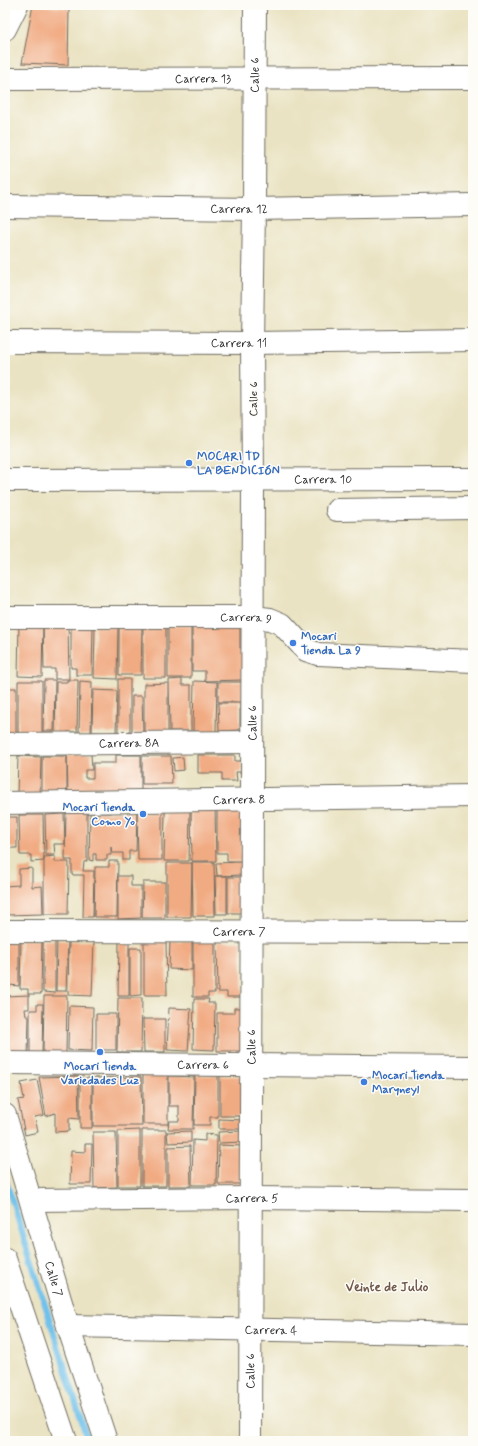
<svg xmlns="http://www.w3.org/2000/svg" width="478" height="1446" viewBox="0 0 478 1446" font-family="Mynerve,sans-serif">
  <rect width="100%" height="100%" fill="#fdfcf7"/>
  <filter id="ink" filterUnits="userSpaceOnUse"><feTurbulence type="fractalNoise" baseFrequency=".025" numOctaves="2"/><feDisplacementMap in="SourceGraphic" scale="8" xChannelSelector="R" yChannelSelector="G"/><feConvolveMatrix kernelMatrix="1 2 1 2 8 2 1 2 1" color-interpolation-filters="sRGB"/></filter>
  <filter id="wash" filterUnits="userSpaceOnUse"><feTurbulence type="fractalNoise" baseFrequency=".012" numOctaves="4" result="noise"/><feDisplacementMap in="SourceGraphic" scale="16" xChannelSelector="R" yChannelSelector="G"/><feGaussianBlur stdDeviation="0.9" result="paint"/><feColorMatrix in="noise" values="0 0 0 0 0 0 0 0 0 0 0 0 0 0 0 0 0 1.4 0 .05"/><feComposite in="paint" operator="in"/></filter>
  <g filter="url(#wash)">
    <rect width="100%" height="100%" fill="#eae3c3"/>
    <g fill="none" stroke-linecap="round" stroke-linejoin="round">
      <path stroke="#6fc1eb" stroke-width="6" d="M5,1178L88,1441"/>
    </g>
    <g id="blocks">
      <path fill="#f1ab83" d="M33,5L69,8L68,65L22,63Z
        M43,621H68L69,679H55V669H44Z
        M19,622H43L42,677L18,676Z
        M71,624H93L92,675H76V668H71Z
        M143,625H166V678H143Z
        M240,625V648H242L243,680L205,681V671H192V626Z
        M95,626L118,627L117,679L94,678Z
        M119,626H142L141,675H119Z
        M168,626H191V678H168Z
        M118,679H130V733H118Z
        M182,679V685H191V731H170L169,680Z
        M44,680H55L54,731H43Z
        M67,680H78L77,732H67V737H55L56,682H67Z
        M18,681H42V736H18Z
        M80,681L92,682L91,735H79Z
        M194,681L217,682L216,732L193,731Z
        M218,682H242V702H218Z
        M168,683V732L144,733V684Z
        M5,688H16V735L5,736Z
        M93,690L117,691L116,733L92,732Z
        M132,696H142L143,733H132Z
        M218,703H240V730L219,731Z
        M91,754L92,770H85V778H93V763H116V755H141V793L68,794L67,755Z
        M198,755H235V761H241L242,772H236L237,781H222V773H198Z
        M18,756L41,757L40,795H17Z
        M42,756H67V794H42Z
        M142,756H171L172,784H142Z
        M183,757L184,770L174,771L173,758Z
        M191,810H215L216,861H192Z
        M217,810H241V861H227V853H217Z
        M66,811H87V861L84,862L83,871H94L93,917H83L84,875H72V860H65Z
        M162,811V860H138L137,812Z
        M165,811H190L189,861H164Z
        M112,812H137L136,851H129V860H123V853H112L111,847V855H107V860H96V854H93V861L89,860L90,813H112Z
        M64,814L65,844H54L55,855H46L45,815Z
        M19,815H43L44,861L31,862V855H20Z
        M5,817H17V848H5Z
        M55,856V862H69L68,914H44V857Z
        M109,861H118L117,917H94L95,867H109Z
        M192,862H214L215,916H193Z
        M242,862V875L217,876L216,863Z
        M167,863H192L191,917H167Z
        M32,868V887L42,886L43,914L5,915V886L19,885V869Z
        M118,876H131V886H141V918L118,919Z
        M215,876H227V914H216Z
        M228,877H241L242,913H228Z
        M143,882H165V918H142Z
        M21,939L42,940L41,994H28V989H20Z
        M43,940H55V993L43,992Z
        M57,940L68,941L66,991H56Z
        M19,941V986L9,985L8,988L5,989V942Z
        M69,941H94L92,996L68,995Z
        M144,941H166L167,995H144Z
        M170,941H192V970L169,969Z
        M215,941V993H208V997H193V942Z
        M119,942H129V996H118Z
        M217,942H241L243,997H227V992H218Z
        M130,948H141V995L130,996Z
        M29,995V1009H25L26,1016L29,1017L28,1054L5,1051V996Z
        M44,996H67L66,1054L43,1053Z
        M118,998H142L141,1052H117Z
        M194,999H209L208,1003H215L214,1050L193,1049Z
        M37,1004H43L42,1053H30V1010H37Z
        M69,1006L93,1007L92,1051L68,1050Z
        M169,1008L191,1009L188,1051L167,1050Z
        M234,1008H243V1051H217V1013H234Z
        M96,1014H116V1050H96Z
        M143,1019H165V1052H144Z
        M143,1075H168V1124H143Z
        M195,1075L218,1076V1117H210V1125H194Z
        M78,1076L79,1119L69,1118V1131L55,1132V1113L46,1116L39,1077Z
        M169,1076L194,1077L193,1129H168L169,1121H179V1106H169Z
        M220,1076H242V1116H220Z
        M141,1077L142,1126H93V1078Z
        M80,1078H92V1128H80Z
        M37,1080L44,1115L35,1117L38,1132L25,1135L18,1100L24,1099L21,1083Z
        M219,1119L244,1120L243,1129H219Z
        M140,1130V1186H118V1131Z
        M142,1130H166V1186H142Z
        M191,1131V1142L168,1143L167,1132Z
        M242,1131L243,1142L219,1143L218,1132Z
        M93,1132H116L117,1187L94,1188Z
        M205,1134L217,1135L216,1185H192L193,1140L205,1141Z
        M85,1144H92L91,1184H70L71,1151L85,1152Z
        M219,1145L241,1146L240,1184H218Z
        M190,1146L191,1186H168V1147Z"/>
    </g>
  </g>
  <g filter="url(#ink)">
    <use href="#blocks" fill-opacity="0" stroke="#6e6b60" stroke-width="1"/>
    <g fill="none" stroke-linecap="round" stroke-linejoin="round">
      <g stroke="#6e6b60" stroke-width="24">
        <g id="street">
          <path id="s1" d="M5,79L473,78"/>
          <path id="s2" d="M5,206L254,209L473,205"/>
          <path id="s3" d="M5,342L252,343L473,340"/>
          <path id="s4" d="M5,480L473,479"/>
          <path d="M337,510L473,508"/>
          <path id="s5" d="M5,617H253L270,619L282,624L306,650L318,654L473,661"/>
          <path id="s6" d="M5,744L252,742"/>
          <path id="s7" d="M5,803L473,796"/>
          <path id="s8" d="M5,931L473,932"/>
          <path id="s9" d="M5,1063L473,1067"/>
          <path id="s10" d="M31,1200L251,1198L473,1200"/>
          <path d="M5,1259L66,1441"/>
          <path id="s11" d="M68,1326L473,1334"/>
          <path id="s12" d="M250,1441L253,480L252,343L254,209L255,5"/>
        </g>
      </g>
      <g stroke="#6e6b60" stroke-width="24">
        <g id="secondary">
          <path d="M5,29L17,5"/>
          <path id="s13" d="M5,1115L68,1326L106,1441"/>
        </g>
      </g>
      <use href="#street" stroke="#fff" stroke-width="22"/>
      <use href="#secondary" stroke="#fff" stroke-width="22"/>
    </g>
  </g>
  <g fill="#3f7fe0" stroke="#fdfcf7" stroke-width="1.5">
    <circle cx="189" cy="463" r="4"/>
    <circle cx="293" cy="643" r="4"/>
    <circle cx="143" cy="814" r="4"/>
    <circle cx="100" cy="1052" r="4"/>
    <circle cx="364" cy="1082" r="4"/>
  </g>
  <g text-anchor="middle" stroke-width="3" stroke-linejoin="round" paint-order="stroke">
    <g font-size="12" fill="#2b2b2b" stroke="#fdfcf7">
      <text dy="4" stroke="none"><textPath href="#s12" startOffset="1366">Calle 6</textPath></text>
      <text dy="4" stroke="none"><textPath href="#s1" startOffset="198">Carrera 13</textPath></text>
      <text dy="4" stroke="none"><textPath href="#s2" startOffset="234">Carrera 12</textPath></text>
      <text dy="4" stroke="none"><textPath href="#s3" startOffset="234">Carrera 11</textPath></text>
      <text transform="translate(253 399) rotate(-90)" y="4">Calle 6</text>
      <text dy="4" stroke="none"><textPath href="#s4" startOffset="318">Carrera 10</textPath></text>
      <text dy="4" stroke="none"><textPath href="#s5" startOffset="241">Carrera 9</textPath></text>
      <text dy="4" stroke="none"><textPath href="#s12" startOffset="718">Calle 6</textPath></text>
      <text dy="4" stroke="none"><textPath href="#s6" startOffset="124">Carrera 8A</textPath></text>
      <text dy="4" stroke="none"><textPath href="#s7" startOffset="234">Carrera 8</textPath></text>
      <text dy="4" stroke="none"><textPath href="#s8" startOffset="234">Carrera 7</textPath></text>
      <text dy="4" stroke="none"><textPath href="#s12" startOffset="394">Calle 6</textPath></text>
      <text dy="4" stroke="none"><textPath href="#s9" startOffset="198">Carrera 6</textPath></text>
      <text dy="4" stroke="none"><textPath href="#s10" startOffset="221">Carrera 5</textPath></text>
      <text dy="4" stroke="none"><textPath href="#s13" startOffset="171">Calle 7</textPath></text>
      <text dy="4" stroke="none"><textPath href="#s11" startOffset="203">Carrera 4</textPath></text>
      <text dy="4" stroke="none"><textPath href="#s12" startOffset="70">Calle 6</textPath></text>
    </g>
    <g font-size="12" font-weight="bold" fill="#366cbe" stroke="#fdfcf7" text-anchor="start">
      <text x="197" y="460">MOCARI TD<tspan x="197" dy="14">LA BENDICIÓN</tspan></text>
      <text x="301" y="640">Mocari<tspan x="301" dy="14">Tienda La 9</tspan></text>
      <text x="135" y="811" text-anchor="end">Mocari Tienda<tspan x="135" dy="14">Como Yo</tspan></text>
      <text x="100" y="1070" text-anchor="middle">Mocari Tienda<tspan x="100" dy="14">Variedades Luz</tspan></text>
      <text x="372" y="1079">Mocari Tienda<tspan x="372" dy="14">Maryneyl</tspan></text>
    </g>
    <g font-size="13" font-weight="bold" fill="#70584a" stroke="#fdfcf7">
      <text x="387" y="1291">Veinte de Julio</text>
    </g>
  </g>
  <rect width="478" height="1446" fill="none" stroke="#fdfcf7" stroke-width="20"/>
</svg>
